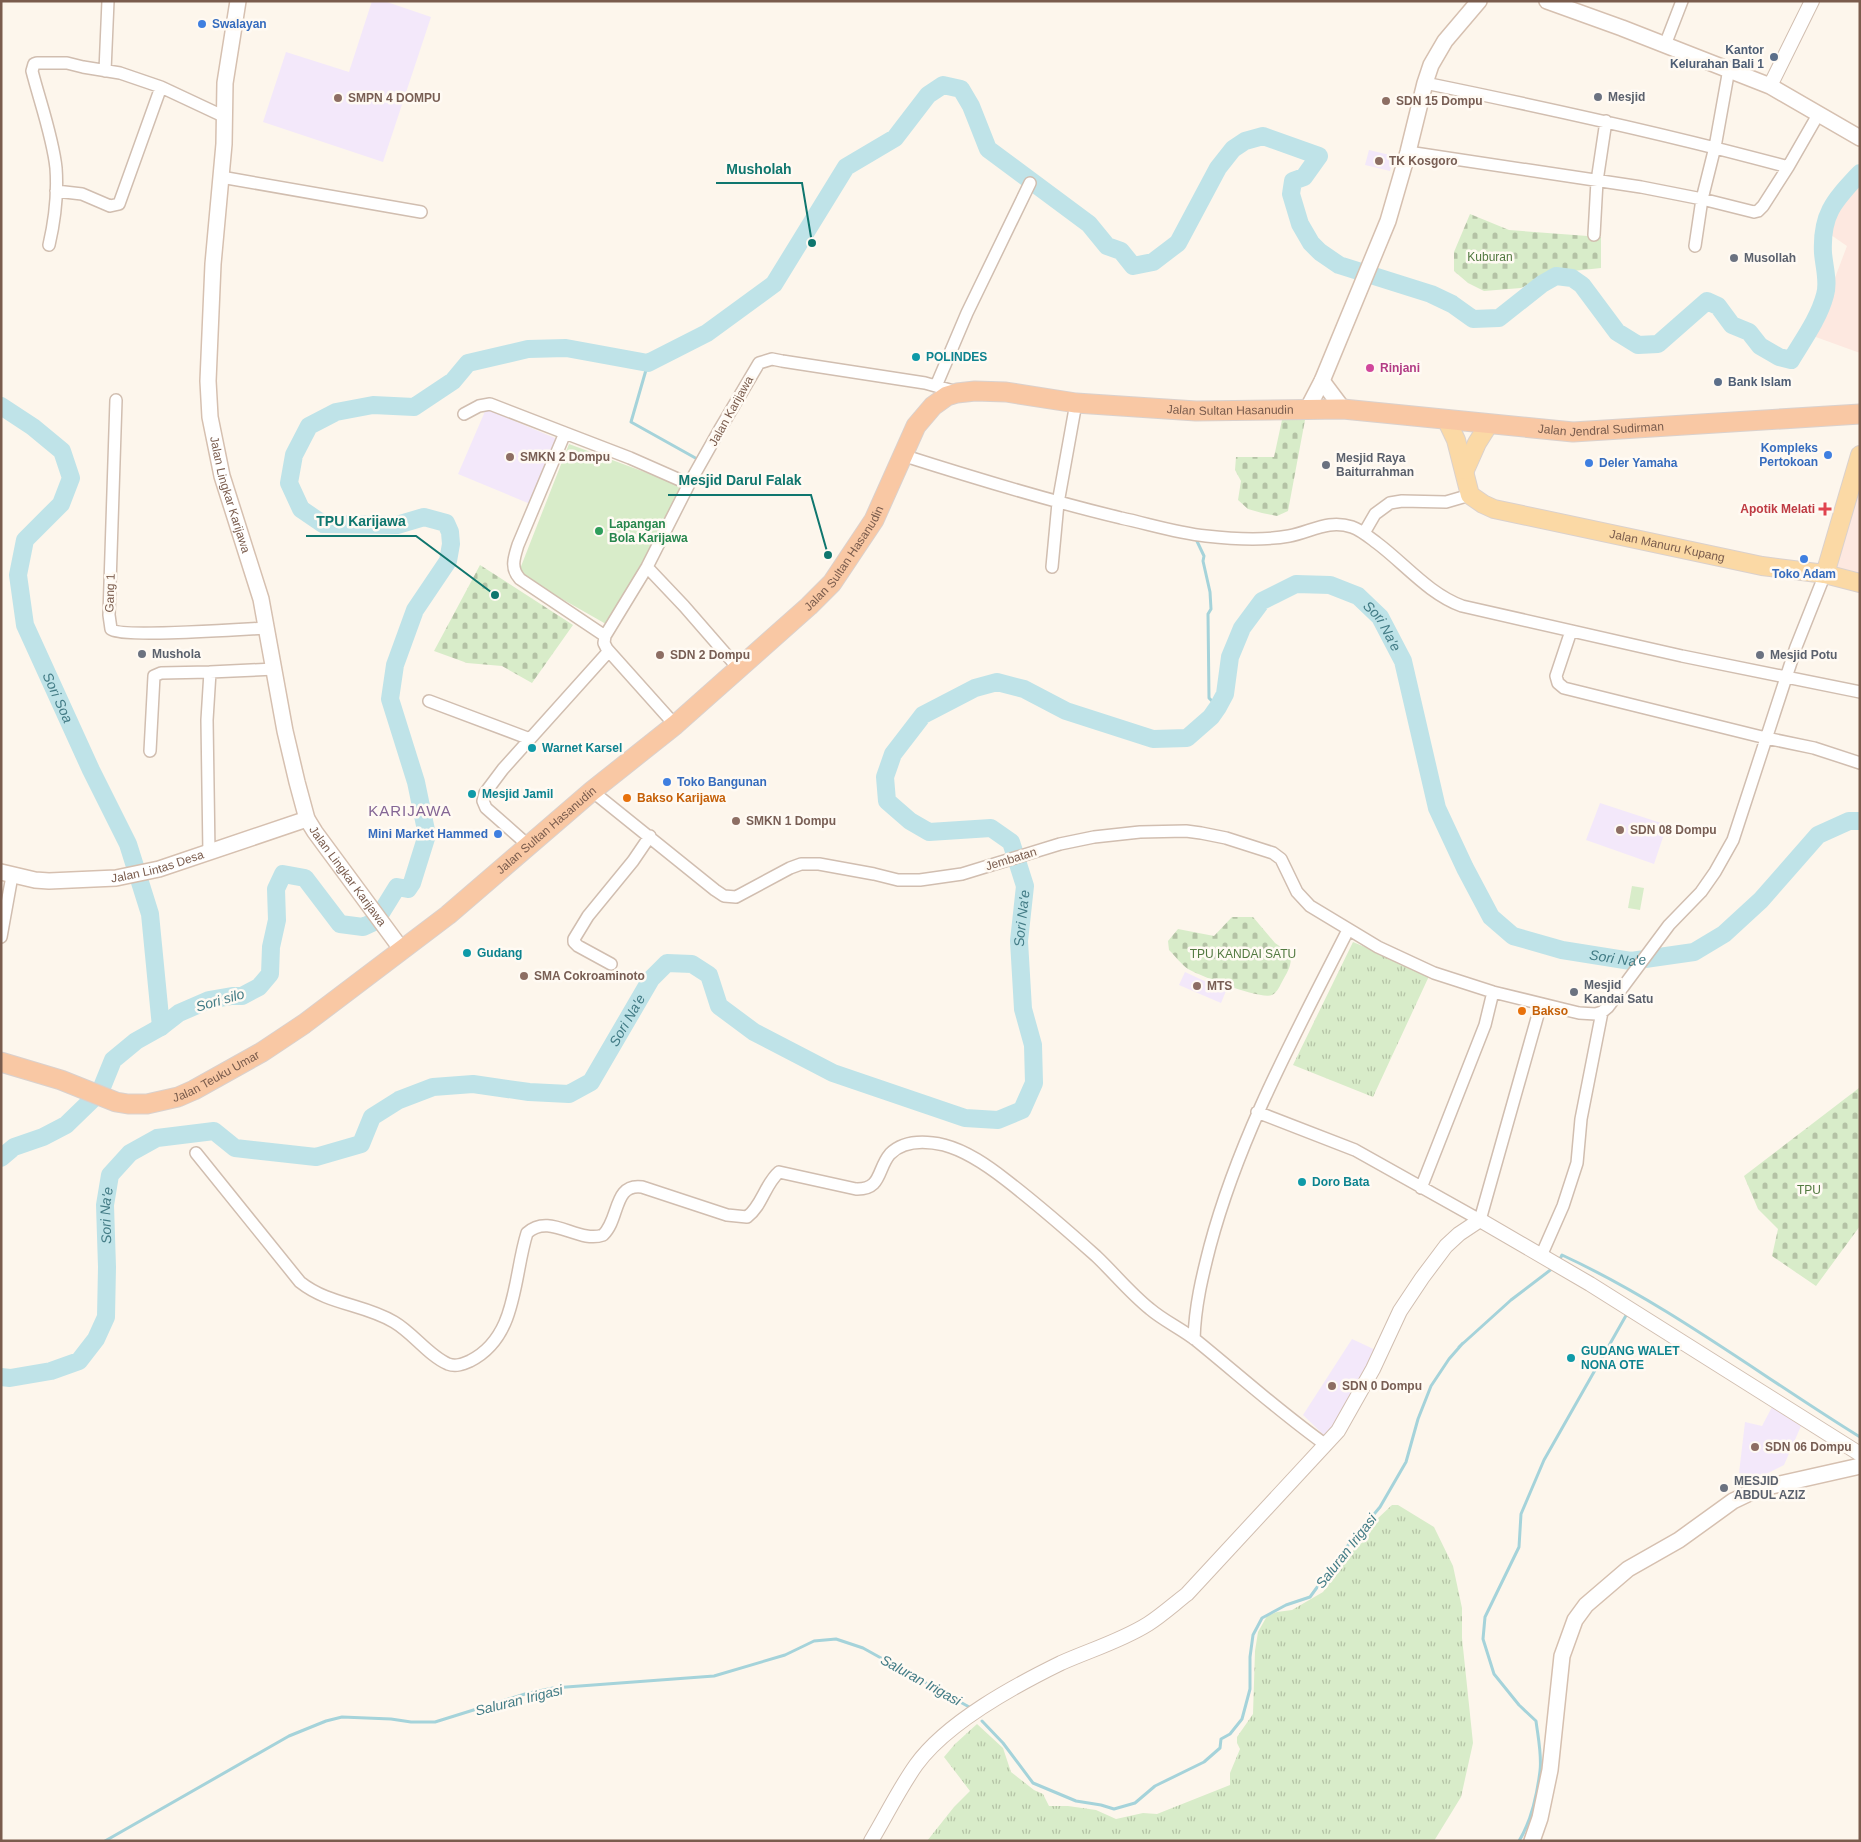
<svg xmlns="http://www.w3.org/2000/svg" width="1861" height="1842" viewBox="0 0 1861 1842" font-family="Helvetica,sans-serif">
  <defs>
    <pattern id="grass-tufts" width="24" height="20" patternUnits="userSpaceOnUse" patternTransform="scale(1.25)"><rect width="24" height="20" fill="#d8ecc9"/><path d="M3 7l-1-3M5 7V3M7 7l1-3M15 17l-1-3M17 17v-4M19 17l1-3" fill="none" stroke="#b4c2a5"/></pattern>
    <pattern id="cemetery-stones" width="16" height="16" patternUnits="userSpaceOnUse" patternTransform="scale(1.25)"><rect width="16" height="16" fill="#d8ecc9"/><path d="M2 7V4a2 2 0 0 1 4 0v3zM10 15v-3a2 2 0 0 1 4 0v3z" fill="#b4c2a5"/></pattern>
  </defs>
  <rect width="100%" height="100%" fill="#fdf6ec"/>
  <path fill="#fde8e0" d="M1860,178V353L1813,336L1847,246L1831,235L1827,221L1833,207Z
    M1860,482V575L1834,569Z"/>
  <path fill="#f3e8fa" d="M372,1H384L431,17L383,162L263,122L286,52L349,72Z
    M1369,150L1394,156L1390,171L1365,165Z
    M486,409L562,441L535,506L458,474Z
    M1600,803L1667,825L1654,864L1586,840Z
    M1185,972L1226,991L1221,1003L1179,985Z
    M1352,1339L1380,1352L1327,1438L1303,1415Z
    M1772,1407L1801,1426L1784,1465L1762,1476L1739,1473L1745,1422L1762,1426Z"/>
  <path fill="url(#grass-tufts)" d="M1353,942L1430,974L1373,1097L1293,1065Z
    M1392,1505H1398L1434,1527L1453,1566L1462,1608V1638L1473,1743L1461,1797L1434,1841H927L954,1807L970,1791L944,1757L955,1744L977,1724L1003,1748L1011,1772L1034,1790L1043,1794L1049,1806H1068L1096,1810L1116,1819L1143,1813L1157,1814L1230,1785V1773L1240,1749L1237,1743V1737L1253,1714L1255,1651L1258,1632L1267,1616L1277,1612L1292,1610L1323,1592L1375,1521Z"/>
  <path fill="url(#cemetery-stones)" d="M1470,214L1509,230L1601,237V268L1573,271L1547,276L1521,288L1484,291L1468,283L1454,271V252Z
    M1282,420H1305L1288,511L1277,516L1262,513L1248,509L1238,500L1241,481L1235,470L1236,457H1274Z
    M480,565L573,625L532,683L502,666L467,663L434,651Z
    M1232,917H1253L1275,943L1291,954C1291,967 1289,969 1283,980C1280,985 1278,992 1272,995C1261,1000 1200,976 1188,969C1181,964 1175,956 1169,950L1168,941L1178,929L1214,936Z
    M1859,1088L1860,1226L1816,1286L1772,1256L1778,1229L1758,1209L1744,1176Z"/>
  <path fill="#d8ecc9" d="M569,444L685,487L613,628L518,574Z
    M1632,886L1644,888L1640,910L1628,908Z"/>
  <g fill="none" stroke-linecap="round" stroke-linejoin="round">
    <path stroke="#a5d3da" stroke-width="3" d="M648,363L631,422L699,460
      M1195,537L1204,556L1203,561L1210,592L1211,609L1208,614L1209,698L1218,707
      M1559,1261L1562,1255C1668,1304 1761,1376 1860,1437
      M982,1721L1003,1743L1033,1783L1076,1801L1101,1805L1114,1809L1135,1803L1155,1786L1204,1762L1220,1748L1221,1739L1230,1734L1242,1719L1250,1689V1657L1253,1635L1262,1618L1286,1605L1310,1597L1345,1549L1380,1507L1406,1462L1418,1419L1431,1386L1449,1359L1463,1343L1459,1347L1511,1300L1553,1268
      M105,1841L289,1736L326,1721L342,1717L391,1719L411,1722H435L525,1694L553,1688L714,1676L785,1655L814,1641L836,1639L863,1648L971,1708
      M1519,1841C1532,1820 1537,1795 1540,1771C1542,1755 1538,1737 1536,1721L1519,1705L1494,1674L1483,1639L1485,1617L1519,1547L1521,1514L1544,1460L1628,1312"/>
    <g stroke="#bfe3e8" stroke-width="18">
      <path id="s1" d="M1,406L33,427L62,451L71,478L61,504L25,540L18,575L25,625L91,770L128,844L150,914L161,1027"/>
      <path d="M1,1158L14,1147L43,1137L66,1125L100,1092L113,1060L136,1041L161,1027L179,1013L209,1000L232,996H242L259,987L270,974L271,947L277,920L276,889L283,874L305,878L340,924L363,927L376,921L397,887L408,889L412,883L427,835L416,782L390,699L395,665L415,610L448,561L451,544L450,532L446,523L424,517L397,525L323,524L301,509L289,483L294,455L309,426L336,412L373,405L414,407L453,381L468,363L528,349L566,348L648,363L707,333L774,284L846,167L895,138L928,95L943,85L961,89L971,106L988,149L1089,224L1107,246L1121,251L1133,266L1153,262L1178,243L1218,168L1233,149L1245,141L1263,136L1319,156L1304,177L1293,181L1291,194L1300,224L1311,243L1320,252L1339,265L1431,294L1452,304L1473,319L1499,318L1542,284L1556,276L1572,278L1582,285L1617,332L1638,345L1658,344L1707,301L1718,306L1732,325L1749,332L1760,346L1779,357L1791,360C1803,340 1819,318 1825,295C1829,282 1824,266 1823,253C1821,213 1835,200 1860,173"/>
      <path id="s2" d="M1,1377L10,1378L51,1371L79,1361L96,1339L106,1317L107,1267L105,1205L110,1175L130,1153L157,1138L214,1131L235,1148L316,1157L361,1144L372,1117L399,1100L433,1087L473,1084L529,1092L569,1094L591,1082L651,979L667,963L692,964L709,975L719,1006L754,1032L833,1073L965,1118L998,1120L1022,1110L1034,1083L1033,1045L1023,1009L1019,941L1025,886L1011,842L991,828L929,832L910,821L887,801L885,777L893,754L923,715L975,688L997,682L1024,689L1066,711L1153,739L1187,738L1211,717L1218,707L1225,694L1230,657L1242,628L1262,601L1296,584L1330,585L1358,596L1380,617L1403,661L1437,808L1465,868L1491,917L1513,936L1562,950L1631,961L1694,952L1724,934L1761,900L1818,835L1849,821H1860"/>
    </g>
    <g stroke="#d1beb0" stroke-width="14">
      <path id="minor" d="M1665,45L1682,1
        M105,71L108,1
        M1425,83C1547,108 1668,134 1788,167L1819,113
        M1408,152L1641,187L1702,199L1754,212L1758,211L1763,206L1788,167
        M221,177L421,212
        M56,191L82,194L110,206L119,204L161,87
        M1594,235L1597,181L1606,121
        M49,245C55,219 58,195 56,168C53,138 40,102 32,71L34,64L37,63H67L83,67L120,73L161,87L225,117
        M1695,246L1702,199L1715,147L1729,69
        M936,386L967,313L1030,183
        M116,400L109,615L111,629C120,638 246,629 267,628
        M464,414L479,406L490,404L565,433
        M902,455C974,478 1046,500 1121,518C1149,524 1177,533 1206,536C1233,539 1262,541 1289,536C1311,532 1328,519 1352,527C1361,530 1369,537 1377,543C1405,564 1429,594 1462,606L1682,656L1860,692
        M1364,533L1375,514L1390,503L1402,501L1446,502L1470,495
        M647,567L684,606L738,668
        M1052,567L1058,503L1076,403
        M1571,631L1556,676L1558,683L1564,688L1766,738L1814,748L1860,763
        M605,636L520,579C510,568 514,558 518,545L565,433L630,458L689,484
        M429,701L530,739
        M675,725L607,649L604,643L605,636L647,567L689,484L720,429L759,363L772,359L782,361L925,383L957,392
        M150,751L154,676L161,673L210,672
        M592,791L715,890L724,896L736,897L790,868L801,864H819L874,874L898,880H920L962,874L1060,844L1094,837L1140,832L1186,831L1201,833L1226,838L1273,853L1281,859L1297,892L1310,906L1378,947L1434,973L1493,992L1579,1013L1596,1014L1602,1012L1608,1007L1669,925L1701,892L1715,872L1733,840L1796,647L1825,574
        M529,846L486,808L483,801L485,793L503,769L609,651
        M209,853L207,720L210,672L275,669
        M1,937L12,876
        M611,964L578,946L574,942V939L588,916L633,861L650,836
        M1257,1112L1355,1150L1480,1220L1541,1004
        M196,1153L300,1282C329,1305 364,1304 394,1322C413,1333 429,1356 448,1364C456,1367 463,1364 470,1361C518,1337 513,1277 527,1233C550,1212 578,1244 603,1235C620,1219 613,1183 642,1187L727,1215L747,1217C762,1206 765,1184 779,1172L856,1189C882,1190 877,1169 890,1154C904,1140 926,1141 944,1145C967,1151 988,1166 1006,1180C1037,1204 1067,1230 1096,1256C1114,1273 1130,1293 1150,1309C1164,1321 1182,1329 1197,1341C1240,1376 1281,1413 1326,1445
        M1421,1188L1485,1025L1493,992
        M1541,1256L1563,1206L1577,1163L1581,1119L1602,1012
        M1194,1339C1195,1306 1202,1277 1210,1246C1240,1134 1296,1033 1348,930"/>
    </g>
    <g stroke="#d1beb0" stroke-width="16">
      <path id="tertiary" d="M1770,86L1812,1
        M871,1841C886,1816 899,1789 916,1765C947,1722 1014,1686 1061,1663C1090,1650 1121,1641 1148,1624C1162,1615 1174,1604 1187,1594L1338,1431L1373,1369L1400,1311L1422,1278L1446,1246L1459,1234L1480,1220L1590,1284L1860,1454"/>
    </g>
    <g stroke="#d6c0b0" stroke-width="18">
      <g id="secondary">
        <path id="s3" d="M238,1L225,83L224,144L213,264L208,381L210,417L222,476L261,599L285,731L297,782L307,819L315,832L402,950"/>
        <path d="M1547,1L1622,28L1770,86L1860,138"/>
        <path d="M1322,381L1343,409"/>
        <path d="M1308,408L1322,381L1388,221L1408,152L1425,83L1431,65L1445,41L1479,1"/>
        <path id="s4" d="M1,872L35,880L49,881L116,878L159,869L307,819"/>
        <path d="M1532,1841L1540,1818L1550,1770L1562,1656L1575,1620L1586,1605L1628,1569L1679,1540L1733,1501L1758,1489L1860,1466"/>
      </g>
    </g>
    <g stroke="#dad1cd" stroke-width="20">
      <g id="primary">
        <path id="s5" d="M1446,419L1456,440L1470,495L1483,504L1494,509L1762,566L1825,574L1860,583"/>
        <path d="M1465,470L1477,443L1489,424"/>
        <path d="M1825,574L1860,455"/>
      </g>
    </g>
    <g stroke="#dad1cd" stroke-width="21">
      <g id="trunk">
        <path id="s6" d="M1,1062L61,1080L116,1102L128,1104H147L178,1097L194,1090L262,1052L304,1024L448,915L592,791L675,725L809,606L832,583L874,520L916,426L933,406L947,396L957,393L975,391L1006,392L1076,403L1196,411L1343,409L1573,432L1860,414"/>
      </g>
    </g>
    <use href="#minor" stroke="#fff" stroke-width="11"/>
    <use href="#tertiary" stroke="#fff" stroke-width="14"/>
    <use href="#secondary" stroke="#fff" stroke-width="15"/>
    <use href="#primary" stroke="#fbd9a5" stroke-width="18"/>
    <use href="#trunk" stroke="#f9c8a4" stroke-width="19"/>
  </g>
  <g fill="#3f7fe0" stroke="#fffaf3" stroke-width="2">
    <circle cx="202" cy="24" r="5"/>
    <circle cx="1828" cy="455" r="5"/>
    <circle cx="1589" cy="463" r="5"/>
    <circle cx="1804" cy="559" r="5"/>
    <circle cx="667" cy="782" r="5"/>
    <circle cx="498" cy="834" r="5"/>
  </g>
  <g fill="#5c6f8a" stroke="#fffaf3" stroke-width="2">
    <circle cx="1774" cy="57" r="5"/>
    <circle cx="1718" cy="382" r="5"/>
  </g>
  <g fill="#6b7280" stroke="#fffaf3" stroke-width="2">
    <circle cx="1598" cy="97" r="5"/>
    <circle cx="1734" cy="258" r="5"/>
    <circle cx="1326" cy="465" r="5"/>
    <circle cx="142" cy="654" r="5"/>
    <circle cx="1760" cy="655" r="5"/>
    <circle cx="1574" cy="992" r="5"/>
    <circle cx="1724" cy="1488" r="5"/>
  </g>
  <g fill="#8d6e63" stroke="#fffaf3" stroke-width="2">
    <circle cx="338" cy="98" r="5"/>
    <circle cx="1386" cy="101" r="5"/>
    <circle cx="1379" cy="161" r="5"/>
    <circle cx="510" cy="457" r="5"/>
    <circle cx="660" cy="655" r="5"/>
    <circle cx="736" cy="821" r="5"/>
    <circle cx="1620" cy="830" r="5"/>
    <circle cx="524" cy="976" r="5"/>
    <circle cx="1197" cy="986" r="5"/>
    <circle cx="1332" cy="1386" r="5"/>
    <circle cx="1755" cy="1447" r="5"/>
  </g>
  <g fill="#0f9aa8" stroke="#fffaf3" stroke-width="2">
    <circle cx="916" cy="357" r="5"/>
    <circle cx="532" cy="748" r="5"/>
    <circle cx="472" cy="794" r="5"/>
    <circle cx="467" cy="953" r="5"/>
    <circle cx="1302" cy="1182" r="5"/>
    <circle cx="1571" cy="1358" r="5"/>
  </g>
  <circle fill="#d1479c" stroke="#fffaf3" stroke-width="2" cx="1370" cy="368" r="5"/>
  <path fill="#e0444e" stroke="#fffaf3" stroke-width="2" d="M1822.5 501.5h5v5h5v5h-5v5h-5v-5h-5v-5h5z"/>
  <circle fill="#2e9e5b" stroke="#fffaf3" stroke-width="2" cx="599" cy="531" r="5"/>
  <g fill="#e8710a" stroke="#fffaf3" stroke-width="2">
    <circle cx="627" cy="798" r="5"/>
    <circle cx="1522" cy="1011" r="5"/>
  </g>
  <g text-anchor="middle" stroke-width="5" stroke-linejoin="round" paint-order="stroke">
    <g font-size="12" font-weight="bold" fill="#366cbe" stroke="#fffaf3" text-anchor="start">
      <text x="212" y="28">Swalayan</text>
      <text x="1818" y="452" text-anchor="end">Kompleks<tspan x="1818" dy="14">Pertokoan</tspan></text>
      <text x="1599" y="467">Deler Yamaha</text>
      <text x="1804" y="578" text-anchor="middle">Toko Adam</text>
      <text x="677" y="786">Toko Bangunan</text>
      <text x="488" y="838" text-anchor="end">Mini Market Hammed</text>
    </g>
    <g font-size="12" font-weight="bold" fill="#4e5e75" stroke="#fffaf3" text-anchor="end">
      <text x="1764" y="54">Kantor<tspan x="1764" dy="14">Kelurahan Bali 1</tspan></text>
      <text x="1728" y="386" text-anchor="start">Bank Islam</text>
    </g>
    <g font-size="12" font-weight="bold" fill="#5b616d" stroke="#fffaf3" text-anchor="start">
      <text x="1608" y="101">Mesjid</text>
      <text x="1744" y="262">Musollah</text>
      <text x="1336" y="462">Mesjid Raya<tspan x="1336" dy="14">Baiturrahman</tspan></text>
      <text x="152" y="658">Mushola</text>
      <text x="1770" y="659">Mesjid Potu</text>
      <text x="1584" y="989">Mesjid<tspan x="1584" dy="14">Kandai Satu</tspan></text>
      <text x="1734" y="1485">MESJID<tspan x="1734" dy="14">ABDUL AZIZ</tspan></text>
    </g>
    <g font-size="12" font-weight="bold" fill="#785e54" stroke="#fffaf3" text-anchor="start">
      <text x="348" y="102">SMPN 4 DOMPU</text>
      <text x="1396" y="105">SDN 15 Dompu</text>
      <text x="1389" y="165">TK Kosgoro</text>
      <text x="520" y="461">SMKN 2 Dompu</text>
      <text x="670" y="659">SDN 2 Dompu</text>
      <text x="746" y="825">SMKN 1 Dompu</text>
      <text x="1630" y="834">SDN 08 Dompu</text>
      <text x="534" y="980">SMA Cokroaminoto</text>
      <text x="1207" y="990">MTS</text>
      <text x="1342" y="1390">SDN 0 Dompu</text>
      <text x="1765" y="1451">SDN 06 Dompu</text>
    </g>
    <g font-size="12" fill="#537a41" stroke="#fffaf3">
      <text x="1490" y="261">Kuburan</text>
      <text x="1243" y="958">TPU KANDAI SATU</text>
      <text x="1809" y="1194">TPU</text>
    </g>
    <g font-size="12" font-weight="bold" fill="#0d838f" stroke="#fffaf3" text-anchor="start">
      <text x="926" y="361">POLINDES</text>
      <text x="542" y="752">Warnet Karsel</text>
      <text x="482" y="798">Mesjid Jamil</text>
      <text x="477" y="957">Gudang</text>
      <text x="1312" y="1186">Doro Bata</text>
      <text x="1581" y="1355">GUDANG WALET<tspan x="1581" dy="14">NONA OTE</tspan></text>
    </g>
    <g font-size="12" font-weight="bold" fill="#b23c85" stroke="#fffaf3" text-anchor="start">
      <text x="1380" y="372">Rinjani</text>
    </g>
    <g font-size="12" fill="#7a5c4d" stroke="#fffaf3">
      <text dy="4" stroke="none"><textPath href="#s6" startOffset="1526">Jalan Sultan Hasanudin</textPath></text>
      <text transform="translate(731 411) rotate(-61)" y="4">Jalan Karijawa</text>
      <text dy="4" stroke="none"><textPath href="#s6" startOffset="1898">Jalan Jendral Sudirman</textPath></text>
      <text dy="4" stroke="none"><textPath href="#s3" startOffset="498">Jalan Lingkar Karijawa</textPath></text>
      <text dy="4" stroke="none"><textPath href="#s5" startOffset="285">Jalan Manuru Kupang</textPath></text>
      <text dy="4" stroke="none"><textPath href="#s6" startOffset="1046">Jalan Sultan Hasanudin</textPath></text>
      <text transform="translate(110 593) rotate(-88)" y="4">Gang 1</text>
      <text dy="4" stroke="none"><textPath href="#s6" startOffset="641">Jalan Sultan Hasanudin</textPath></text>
      <text transform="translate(1011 859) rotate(-17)" y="4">Jembatan</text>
      <text dy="4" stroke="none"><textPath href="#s4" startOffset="159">Jalan Lintas Desa</textPath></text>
      <text dy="4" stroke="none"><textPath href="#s3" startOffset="902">Jalan Lingkar Karijawa</textPath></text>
      <text dy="4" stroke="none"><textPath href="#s6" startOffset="228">Jalan Teuku Umar</textPath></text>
    </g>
    <g font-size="12" font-weight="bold" fill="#be3a42" stroke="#fffaf3" text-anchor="end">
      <text x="1815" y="513">Apotik Melati</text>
    </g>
    <g font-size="12" font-weight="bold" fill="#27864d" stroke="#fffaf3" text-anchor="start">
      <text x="609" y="528">Lapangan<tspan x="609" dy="14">Bola Karijawa</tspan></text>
    </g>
    <g font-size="12" font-weight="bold" fill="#c56008" stroke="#fffaf3" text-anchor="start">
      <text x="637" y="802">Bakso Karijawa</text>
      <text x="1532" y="1015">Bakso</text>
    </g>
    <g font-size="14" font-style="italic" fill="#437c86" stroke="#fffaf3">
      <text dy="5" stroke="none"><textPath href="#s2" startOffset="2454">Sori Na'e</textPath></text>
      <text dy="5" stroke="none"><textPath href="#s1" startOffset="349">Sori Soa</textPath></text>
      <text dy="5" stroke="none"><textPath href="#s2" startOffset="1554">Sori Na'e</textPath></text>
      <text dy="5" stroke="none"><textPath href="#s2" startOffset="2904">Sori Na'e</textPath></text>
      <text transform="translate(220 1000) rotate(-16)" y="5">Sori silo</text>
      <text dy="5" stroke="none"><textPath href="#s2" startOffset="879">Sori Na'e</textPath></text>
      <text dy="5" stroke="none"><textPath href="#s2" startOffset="234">Sori Na'e</textPath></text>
      <text transform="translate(1346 1551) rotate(-52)" y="5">Saluran Irigasi</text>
      <text transform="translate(921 1680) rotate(29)" y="5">Saluran Irigasi</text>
      <text transform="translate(519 1700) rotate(-14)" y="5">Saluran Irigasi</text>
    </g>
    <g font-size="15" letter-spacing="1" fill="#846695" stroke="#fffaf3">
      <text x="410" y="816">KARIJAWA</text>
    </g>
  </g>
  <path fill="none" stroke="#0f766e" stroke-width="2" d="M812 243L802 183H716M828 555L811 495H668M495 595L416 536H306"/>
  <g fill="#0f766e" stroke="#fffaf3" stroke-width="2">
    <circle cx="812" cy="243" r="5"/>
    <circle cx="828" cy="555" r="5"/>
    <circle cx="495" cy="595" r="5"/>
  </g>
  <g font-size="14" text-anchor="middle" font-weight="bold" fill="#0f766e" stroke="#fffaf3" stroke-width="5" stroke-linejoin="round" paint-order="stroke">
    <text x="759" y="174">Musholah</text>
    <text x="740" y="485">Mesjid Darul Falak</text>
    <text x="361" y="526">TPU Karijawa</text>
  </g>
  <rect width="1861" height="1842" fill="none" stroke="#7a5c4d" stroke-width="5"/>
</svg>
